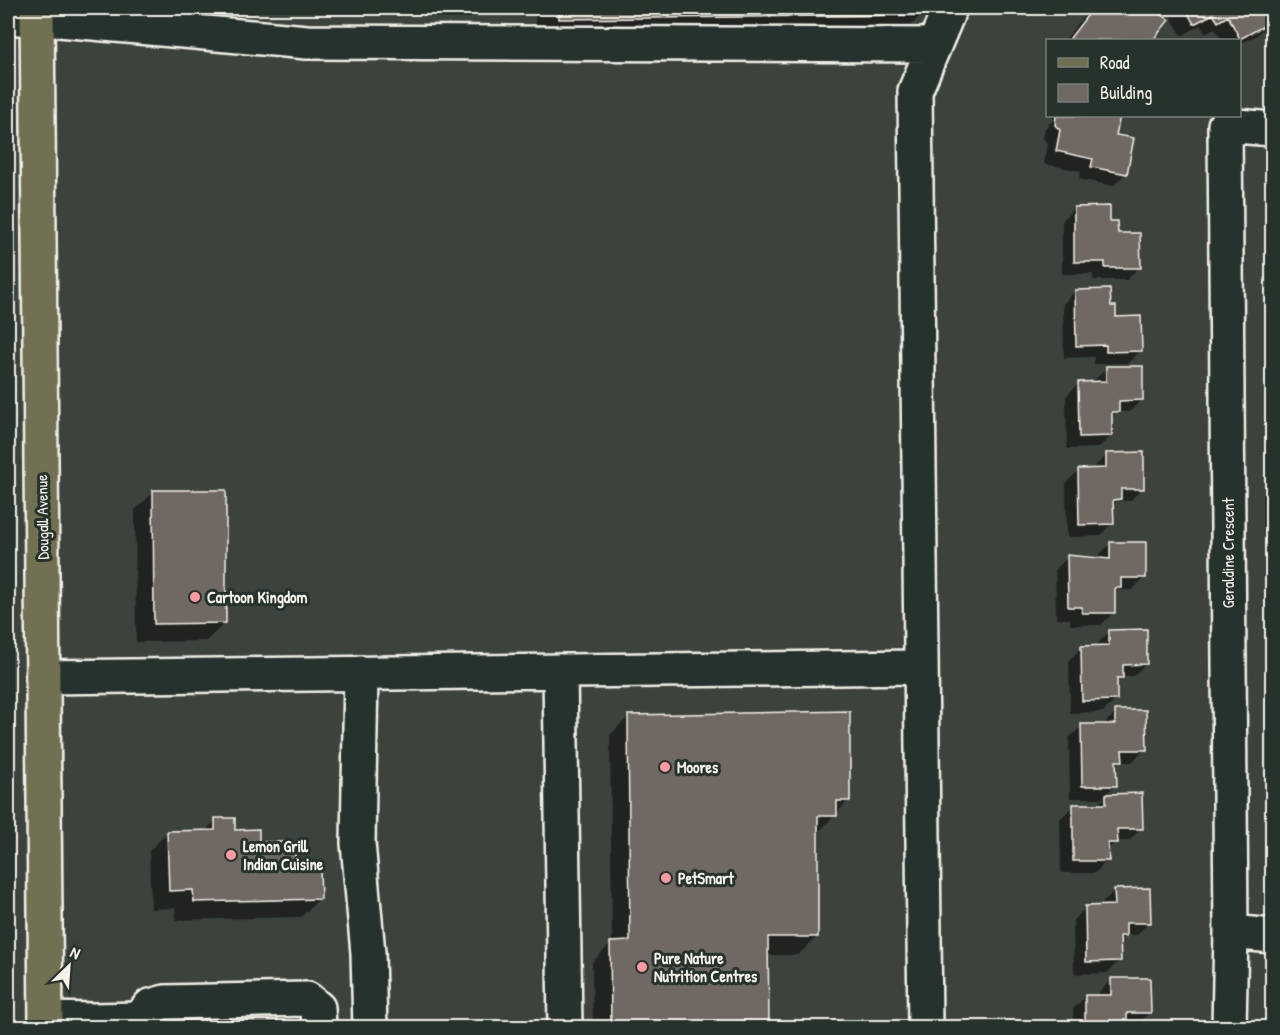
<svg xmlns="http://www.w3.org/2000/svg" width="1280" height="1035" viewBox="0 0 1280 1035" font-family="'Patrick Hand',sans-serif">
  <rect width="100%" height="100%" fill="#3c433d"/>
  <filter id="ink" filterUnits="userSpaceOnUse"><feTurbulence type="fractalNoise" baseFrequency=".0167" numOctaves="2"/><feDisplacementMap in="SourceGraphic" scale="12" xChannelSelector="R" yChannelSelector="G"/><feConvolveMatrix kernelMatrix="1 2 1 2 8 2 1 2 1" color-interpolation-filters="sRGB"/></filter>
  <g filter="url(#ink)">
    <path fill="#0007" d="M535,8H921V15L897,39L536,42Z
      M1090,8H1150L1167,20L1151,40H1065Z
      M1166,8H1261L1270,24L1272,21V36L1266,25L1257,35L1240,44V40H1222L1215,28L1205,33L1200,25L1182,36Z
      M1053,116H1119L1115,136L1126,173L1113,186L1079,179L1081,171L1044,164L1048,144L1043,138L1045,128L1053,120Z
      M1074,208L1109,222L1139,267L1127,280H1093V274H1062V221Z
      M1075,291L1109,307L1115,318L1140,351L1128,363L1094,364V357L1064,358L1063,304Z
      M1107,368L1142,400L1129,412H1117L1111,418V436L1098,448L1067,449L1066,396L1079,383H1094V380Z
      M1107,455L1142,488L1130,501H1117L1112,506V523L1100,536L1067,537L1066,483L1079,470H1094V467Z
      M154,492L225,623L206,641L136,642L135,510Z
      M1111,543L1145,577L1132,590H1117L1114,594V612L1101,625H1070V619H1056L1055,570L1068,557L1098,560V556Z
      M1110,631L1146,664L1133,676L1122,677L1115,683L1116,700L1103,712L1070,713L1069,660L1082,647H1097V644Z
      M1116,712L1145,749L1132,762H1119L1115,766V785L1105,795H1141V828L1129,841H1116L1107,851V860L1095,873H1061L1060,819L1073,806H1096L1104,798H1070L1069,738L1082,726L1103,725Z
      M629,716L849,800L817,834V937L798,955H766L768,1028H593L592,962L612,943L610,735Z
      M216,820L258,844L294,870L319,899L301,917L176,920L175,908L151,909L149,851L168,832H204Z
      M1115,890L1149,922L1137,935H1125L1119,941L1120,960L1107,973L1074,974L1073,920L1086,908L1102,907V903Z
      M1111,980L1150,1012L1137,1025H1124L1122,1028H1073V1009L1085,997L1099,996V992Z
      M167,1014L276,1028H154Z"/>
    <path fill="#706863" stroke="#f4f1e8" stroke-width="1.5" d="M559,8H923V15L559,19Z
      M1093,8H1153L1169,20L1153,40H1073L1070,38Z
      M1185,8H1263L1271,22L1240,39L1228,16L1218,22L1213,14L1194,24Z
      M1056,116H1120L1116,135L1134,138L1127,174L1091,167L1093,159L1056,151L1060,130L1055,125Z
      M1110,206V221H1117L1118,233H1140L1141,268H1105V262H1074V207Z
      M1110,289L1111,306H1116V317L1141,316L1142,351L1106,352V345L1076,346L1075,290Z
      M1106,366H1143V400L1119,401V412H1112V436L1079,437L1078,382L1106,381Z
      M1144,452V489H1121V499L1113,500L1114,524L1079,525L1078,469L1106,468V453Z
      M153,490H226V623L154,624Z
      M1110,542H1146V578H1121V588H1115V613H1082V607H1068L1067,555L1110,559Z
      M1147,629V664L1123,665V678H1117V700L1082,701L1081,646L1109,645V630Z
      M1115,710H1146L1147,750H1122L1123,761H1116L1117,786H1082L1081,724H1115Z
      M850,711V801H837V816H818V937H768L769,1028H611L610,942L630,941L628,715Z
      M1142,793L1143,829H1117L1118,843H1108L1109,861H1073V804H1106V794Z
      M215,818H235V830L259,829V842H295V868H320L321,899L194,902L193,890L169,891L167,831L215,830Z
      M1150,888L1151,923H1126V936H1120L1121,961L1086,962L1085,906L1115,905L1114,889Z
      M1111,978H1150L1151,1013H1127V1025H1119V1028H1085V995H1111Z
      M277,1011L278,1028H166V1013Z"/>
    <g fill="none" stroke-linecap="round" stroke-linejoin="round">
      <g stroke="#f4f1e8" stroke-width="38">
        <path id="minor" d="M8,18H37L307,42L934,45
          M560,671L565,1028
          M361,673L358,843L368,953L370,1028
          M43,677L921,667
          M1231,932L1272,936
          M46,1019L94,1020L139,1019V1028
          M139,1019L150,1006L165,1002L307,999L318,1008L319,1028
          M925,1028L915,91L950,8
          M1229,1028L1231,932L1225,125L1272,129"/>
      </g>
      <g stroke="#f4f1e8" stroke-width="38">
        <path id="major" d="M37,8L46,1028"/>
      </g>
      <use href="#minor" stroke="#26332d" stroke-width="33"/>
      <use href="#major" stroke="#716f52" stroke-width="33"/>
    </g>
  </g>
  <g fill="#ff9aa2" stroke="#26332d" stroke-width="2">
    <circle cx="195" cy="597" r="6"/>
    <circle cx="665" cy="767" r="6"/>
    <circle cx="231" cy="855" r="6"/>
    <circle cx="666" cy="878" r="6"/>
    <circle cx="642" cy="967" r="6"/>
  </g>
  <g text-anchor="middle" stroke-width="6" stroke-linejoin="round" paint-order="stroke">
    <g font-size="16" fill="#f4f1e8" stroke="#26332d">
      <text transform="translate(42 517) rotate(-91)" y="6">Dougall Avenue</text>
      <text transform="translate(1228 553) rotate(-90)" y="6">Geraldine Crescent</text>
    </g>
    <g font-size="16" font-weight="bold" fill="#f4f1e8" stroke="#26332d" text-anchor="start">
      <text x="207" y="603">Cartoon Kingdom</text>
      <text x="677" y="773">Moores</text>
      <text x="243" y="852">Lemon Grill<tspan x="243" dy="18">Indian Cuisine</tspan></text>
      <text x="678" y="884">PetSmart</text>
      <text x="654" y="964">Pure Nature<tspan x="654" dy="18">Nutrition Centres</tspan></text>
    </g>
  </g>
  <rect width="1280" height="1035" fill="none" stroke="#26332d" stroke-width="30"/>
  <rect x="15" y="15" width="1250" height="1005" fill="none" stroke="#f4f1e8" stroke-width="2" filter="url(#ink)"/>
  <rect x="1046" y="39" width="195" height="78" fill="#26332d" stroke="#787f78" stroke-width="1.5"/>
  <rect x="1058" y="58" width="30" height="9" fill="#716f52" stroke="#787f78" stroke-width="1.5"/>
  <text x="1100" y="69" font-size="18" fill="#f4f1e8">Road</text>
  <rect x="1058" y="84" width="30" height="18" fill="#706863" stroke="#787f78" stroke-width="1.5"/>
  <text x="1100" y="99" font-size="18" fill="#f4f1e8">Building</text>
  <g transform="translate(69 966) rotate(25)" stroke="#26332d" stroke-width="4.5" paint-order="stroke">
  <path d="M0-4.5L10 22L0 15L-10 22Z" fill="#f4f1e8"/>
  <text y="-9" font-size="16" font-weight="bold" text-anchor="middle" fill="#f4f1e8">N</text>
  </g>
</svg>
